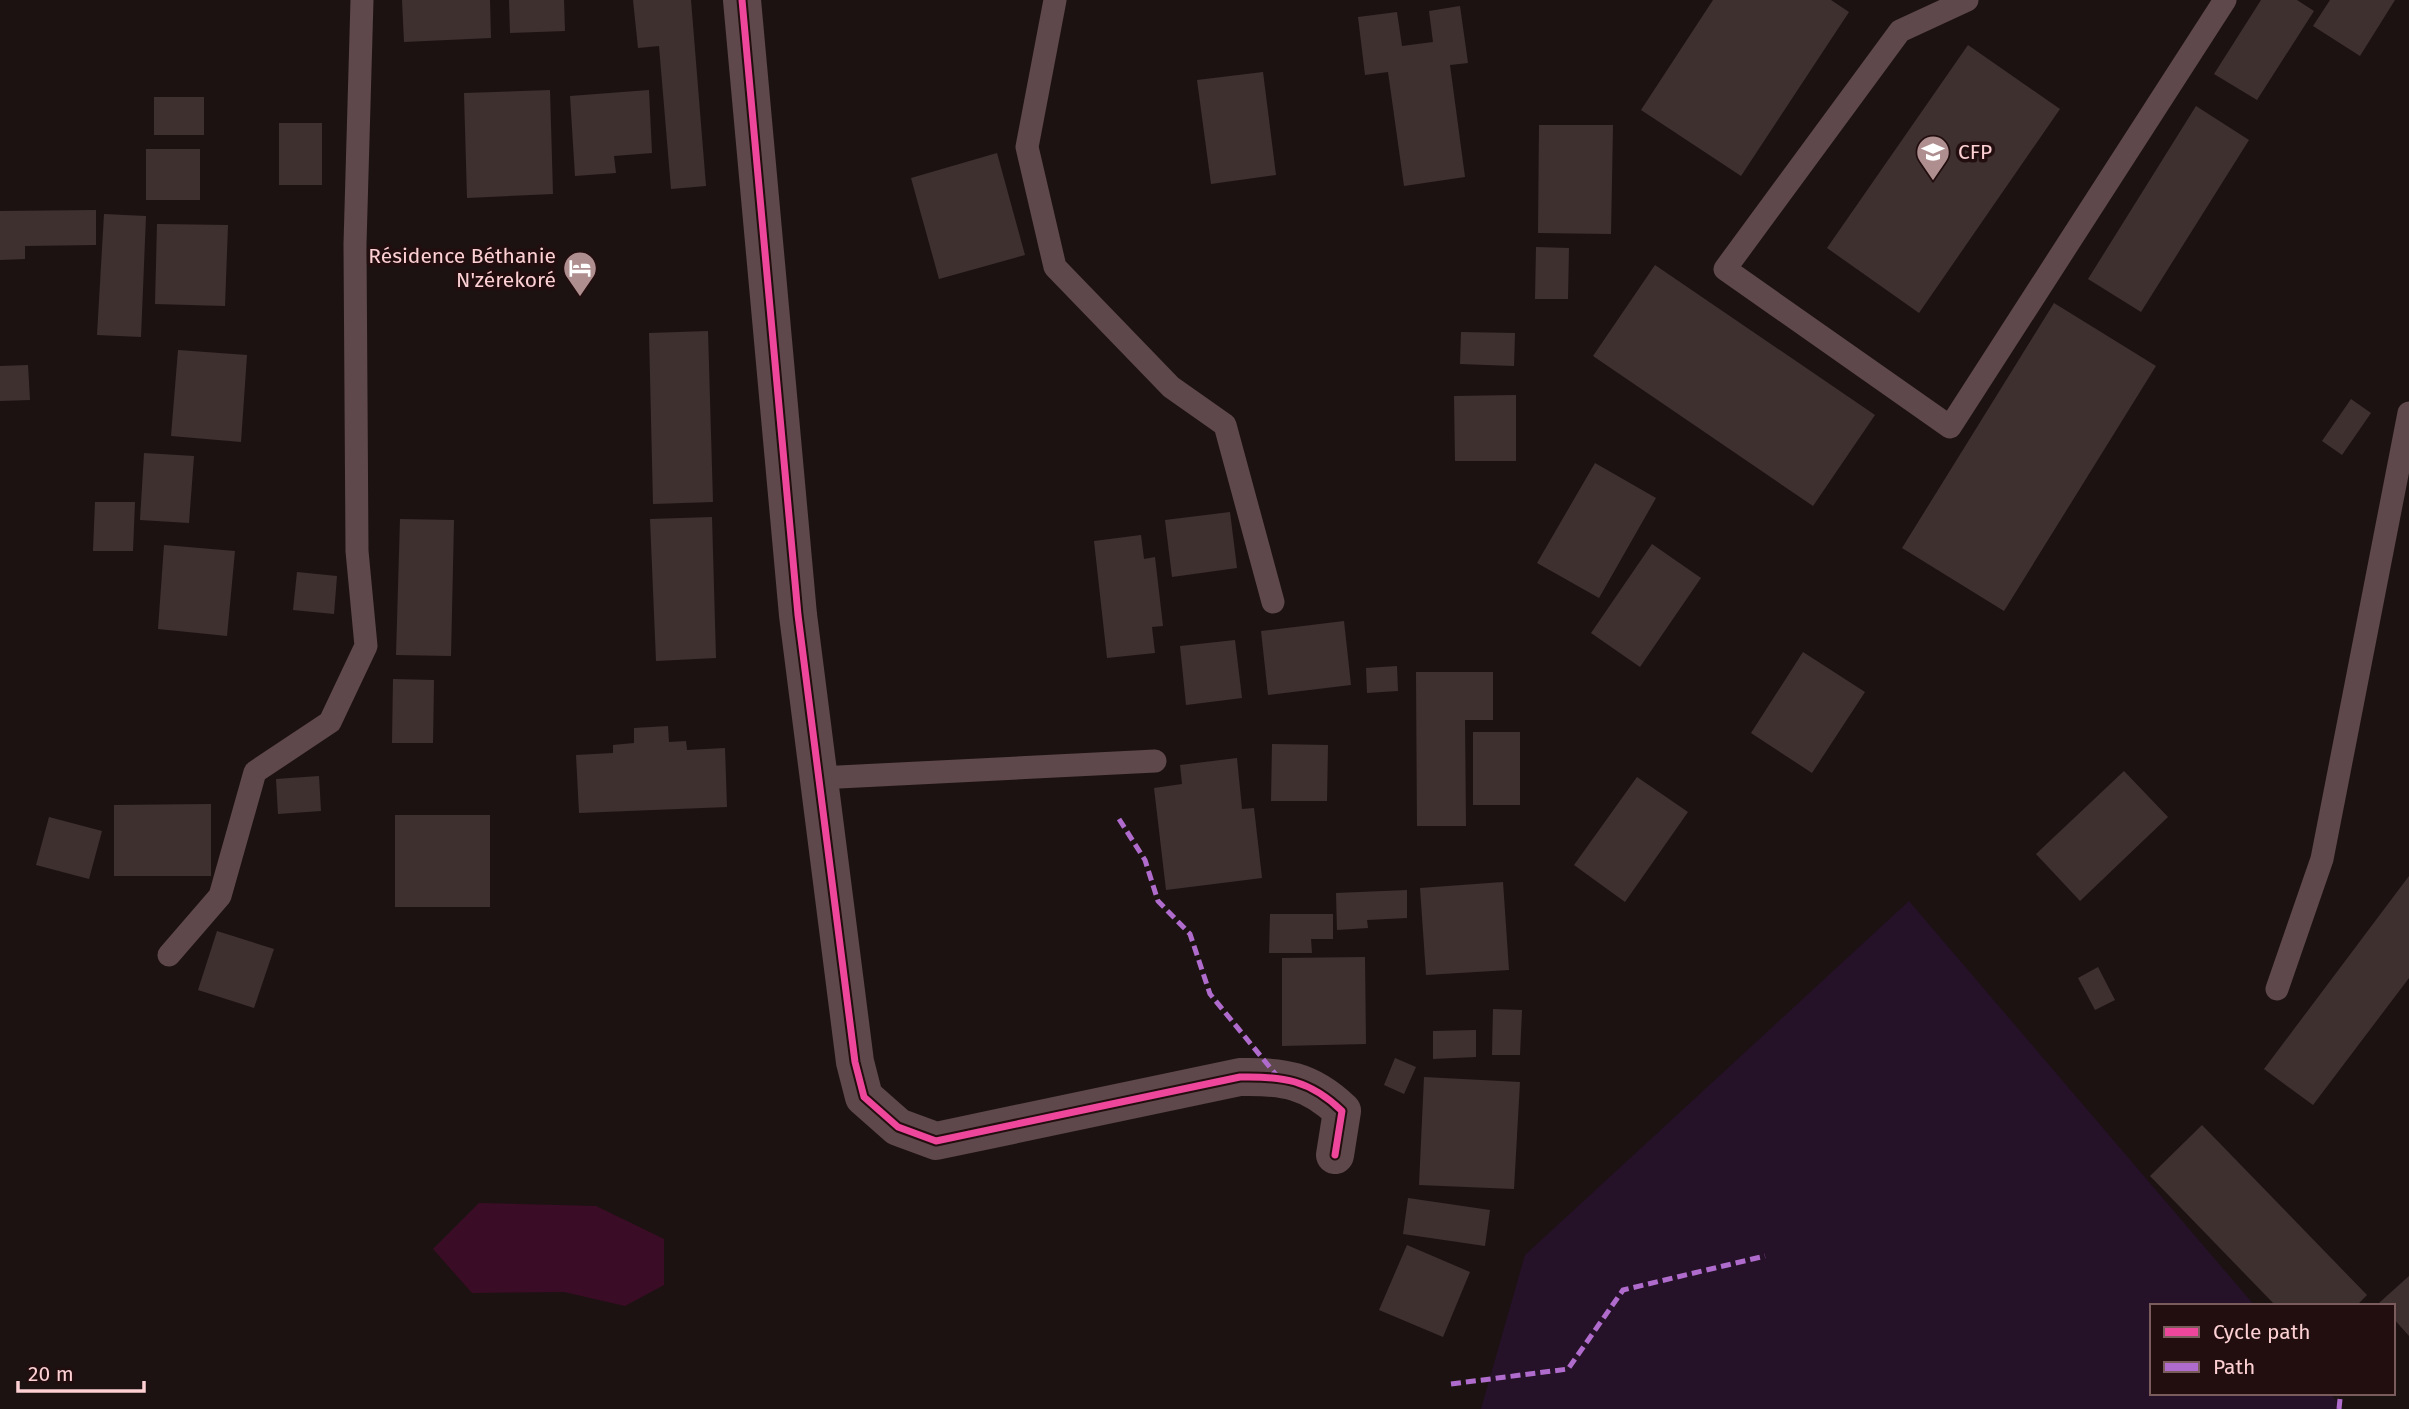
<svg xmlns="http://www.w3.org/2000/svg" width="2409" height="1409" viewBox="0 0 2409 1409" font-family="'Fira Sans',sans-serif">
  <rect width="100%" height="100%" fill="#1d1212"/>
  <path fill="#251128" d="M1909,901L2255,1306H2152V1393H2330L2343,1409H1481L1525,1255Z"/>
  <path fill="#3b0c25" d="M479,1203L596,1206L664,1239V1285L625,1306L564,1292L472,1293L433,1249Z"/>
  <path fill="#3f3030" d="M402,0H490L491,38L404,42Z
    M509,0H564L565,31L510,33Z
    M633,0H691L706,186L671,189L659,46L638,48Z
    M1713,0H1831L1849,12L1741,176L1641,110Z
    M2261,0H2297L2314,11L2257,100L2214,74Z
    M2330,0H2395L2360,56L2313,26Z
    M1460,6L1468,63L1450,65L1465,177L1404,186L1388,72L1365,75L1358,17L1397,12L1402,46L1433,42L1429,11Z
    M1968,45L2060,109L1919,313L1827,248Z
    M1263,72L1276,175L1211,184L1197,80Z
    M550,90L553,194L467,198L464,93Z
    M649,90L652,153L614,156L616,173L575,176L570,96Z
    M154,97H204V135H154Z
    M2196,106L2249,140L2141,312L2088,279Z
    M279,123H322V185H279Z
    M1539,125H1613L1611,234L1538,233Z
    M146,149H200V200H146Z
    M997,153L1025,255L939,279L911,178Z
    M96,210V245L25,246V259L0,260V211Z
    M104,214L146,216L141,337L97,335Z
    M157,224L228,225L225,306L155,304Z
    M1536,247L1569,248L1568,299H1535Z
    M1655,265L1875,415L1813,506L1593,356Z
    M2054,303L2156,366L2004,611L1902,548Z
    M708,331L713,502L653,504L649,333Z
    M1461,332L1515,333L1514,366L1460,364Z
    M178,350L247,355L241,442L171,436Z
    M28,365L30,400L0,401V366Z
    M1516,395V461H1455L1454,396Z
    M2351,399L2371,413L2342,455L2322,441Z
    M144,453L194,456L189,523L140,520Z
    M1595,463L1656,498L1599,598L1537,563Z
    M95,502H135L133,551H93Z
    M1230,512L1237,568L1172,577L1165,520Z
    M712,517L716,658L656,661L650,519Z
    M400,519L454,520L451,656L396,655Z
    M1141,535L1144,559L1155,557L1163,626L1152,627L1155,653L1107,658L1094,541Z
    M1652,544L1701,578L1640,667L1591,633Z
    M164,545L235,551L227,636L158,629Z
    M297,572L337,576L334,614L293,610Z
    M1344,621L1351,685L1268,695L1261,631Z
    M1235,640L1242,698L1186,705L1180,646Z
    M1803,652L1865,692L1812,773L1751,733Z
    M1397,666L1398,691L1367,693L1366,668Z
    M1416,672H1493V720H1465L1466,826H1417Z
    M393,679L434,680L433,743H392Z
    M668,726L669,742L686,741L687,750L725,748L727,807L579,813L576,755L613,753V745L634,743V728Z
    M1473,732H1520V805H1473Z
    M1272,744L1328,745L1327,801H1271Z
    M1237,758L1242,809L1254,808L1262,878L1166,890L1154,788L1182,784L1180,765Z
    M2124,771L2168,817L2080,901L2036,854Z
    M319,776L321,811L278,814L276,779Z
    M1637,777L1688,812L1625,902L1574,865Z
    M211,804V876H114V805Z
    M395,815H490V907H395Z
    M49,817L102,831L89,879L36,865Z
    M2409,876V978L2313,1105L2264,1069Z
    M1503,882L1509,970L1426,975L1420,888Z
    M1407,890V918L1367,920L1368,928L1337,930L1336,893Z
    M1270,914H1333V939H1311L1312,953H1269Z
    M217,931L274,949L254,1008L198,990Z
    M1365,957L1366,1044L1282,1046V958Z
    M2098,967L2115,1000L2095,1010L2078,978Z
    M1493,1009L1522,1010L1520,1055H1492Z
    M1476,1030V1057L1433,1059V1031Z
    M1395,1058L1416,1067L1404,1094L1384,1085Z
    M1424,1077L1520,1082L1514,1189L1419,1185Z
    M2202,1125L2367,1295L2356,1306H2276L2150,1176Z
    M1408,1198L1490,1210L1485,1246L1403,1234Z
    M1407,1245L1470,1272L1443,1337L1379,1310Z
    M2409,1276V1336L2393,1318V1306H2382L2379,1303Z"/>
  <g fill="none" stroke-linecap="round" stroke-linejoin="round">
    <path stroke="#5e484b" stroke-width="23" d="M1055,0L1027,147L1055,267L1171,387L1225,425L1273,602
      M1967,0L1900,31L1725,269L1950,427L2225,0
      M819,778L1155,761
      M169,955L220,896L255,772L330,722L366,646L357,551L355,244L362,0
      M2277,989L2322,859L2409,413"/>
    <path stroke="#5e484b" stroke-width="38" d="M742,0L798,615L855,1062L864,1097L898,1127L936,1141L1240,1077C1283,1076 1310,1080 1342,1111L1335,1155"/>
    <path stroke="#b06ccc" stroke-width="5" stroke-dasharray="10 5" stroke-linecap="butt" d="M1119,819L1145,860L1158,901L1190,934L1210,994L1277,1076
      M1451,1384L1568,1369L1623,1290L1765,1256
      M2339,1409L2340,1399"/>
    <g stroke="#220e0e" stroke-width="11">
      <path id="cycleway" d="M742,0L798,615L855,1062L864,1097L898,1127L936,1141L1240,1077C1283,1076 1310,1080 1342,1111L1335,1155"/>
    </g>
    <use href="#cycleway" stroke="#ed469a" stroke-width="7"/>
  </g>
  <defs>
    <g id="school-pin" transform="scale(1.75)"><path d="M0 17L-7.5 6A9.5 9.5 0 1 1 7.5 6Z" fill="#af8e90" stroke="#220e0e"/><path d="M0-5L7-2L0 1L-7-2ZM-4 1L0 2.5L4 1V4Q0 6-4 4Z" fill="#fff"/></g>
    <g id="hotel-pin" transform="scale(1.75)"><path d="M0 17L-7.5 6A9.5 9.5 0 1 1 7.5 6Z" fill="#af8e90" stroke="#220e0e"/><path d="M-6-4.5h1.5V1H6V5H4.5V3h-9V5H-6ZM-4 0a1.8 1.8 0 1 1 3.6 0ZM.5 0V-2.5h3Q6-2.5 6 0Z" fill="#fff"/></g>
  </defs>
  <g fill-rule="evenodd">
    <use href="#school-pin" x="1933" y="152"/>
    <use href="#hotel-pin" x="580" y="268"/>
  </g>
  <g text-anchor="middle" stroke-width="7" stroke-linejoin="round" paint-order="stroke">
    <g font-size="21" fill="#fdd0d4" stroke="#220e0e" text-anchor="start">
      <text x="1958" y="159">CFP</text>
      <text x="556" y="263" text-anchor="end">Résidence Béthanie<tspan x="556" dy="24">N'zérekoré</tspan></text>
    </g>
  </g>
  <rect x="2150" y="1304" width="245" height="91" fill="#220e0e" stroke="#7a5c5d" stroke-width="2"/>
  <rect x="2164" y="1327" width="35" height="10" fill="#ed469a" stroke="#7a5c5d" stroke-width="2"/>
  <text x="2213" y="1339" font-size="21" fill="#fdd0d4">Cycle path</text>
  <rect x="2164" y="1362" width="35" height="10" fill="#b06ccc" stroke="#7a5c5d" stroke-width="2"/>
  <text x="2213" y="1374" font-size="21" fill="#fdd0d4">Path</text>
  <path d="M18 1381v10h126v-10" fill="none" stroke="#fdd0d4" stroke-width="3.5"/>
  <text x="28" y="1381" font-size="21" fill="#fdd0d4" stroke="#220e0e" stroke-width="5" paint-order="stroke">20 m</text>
</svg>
